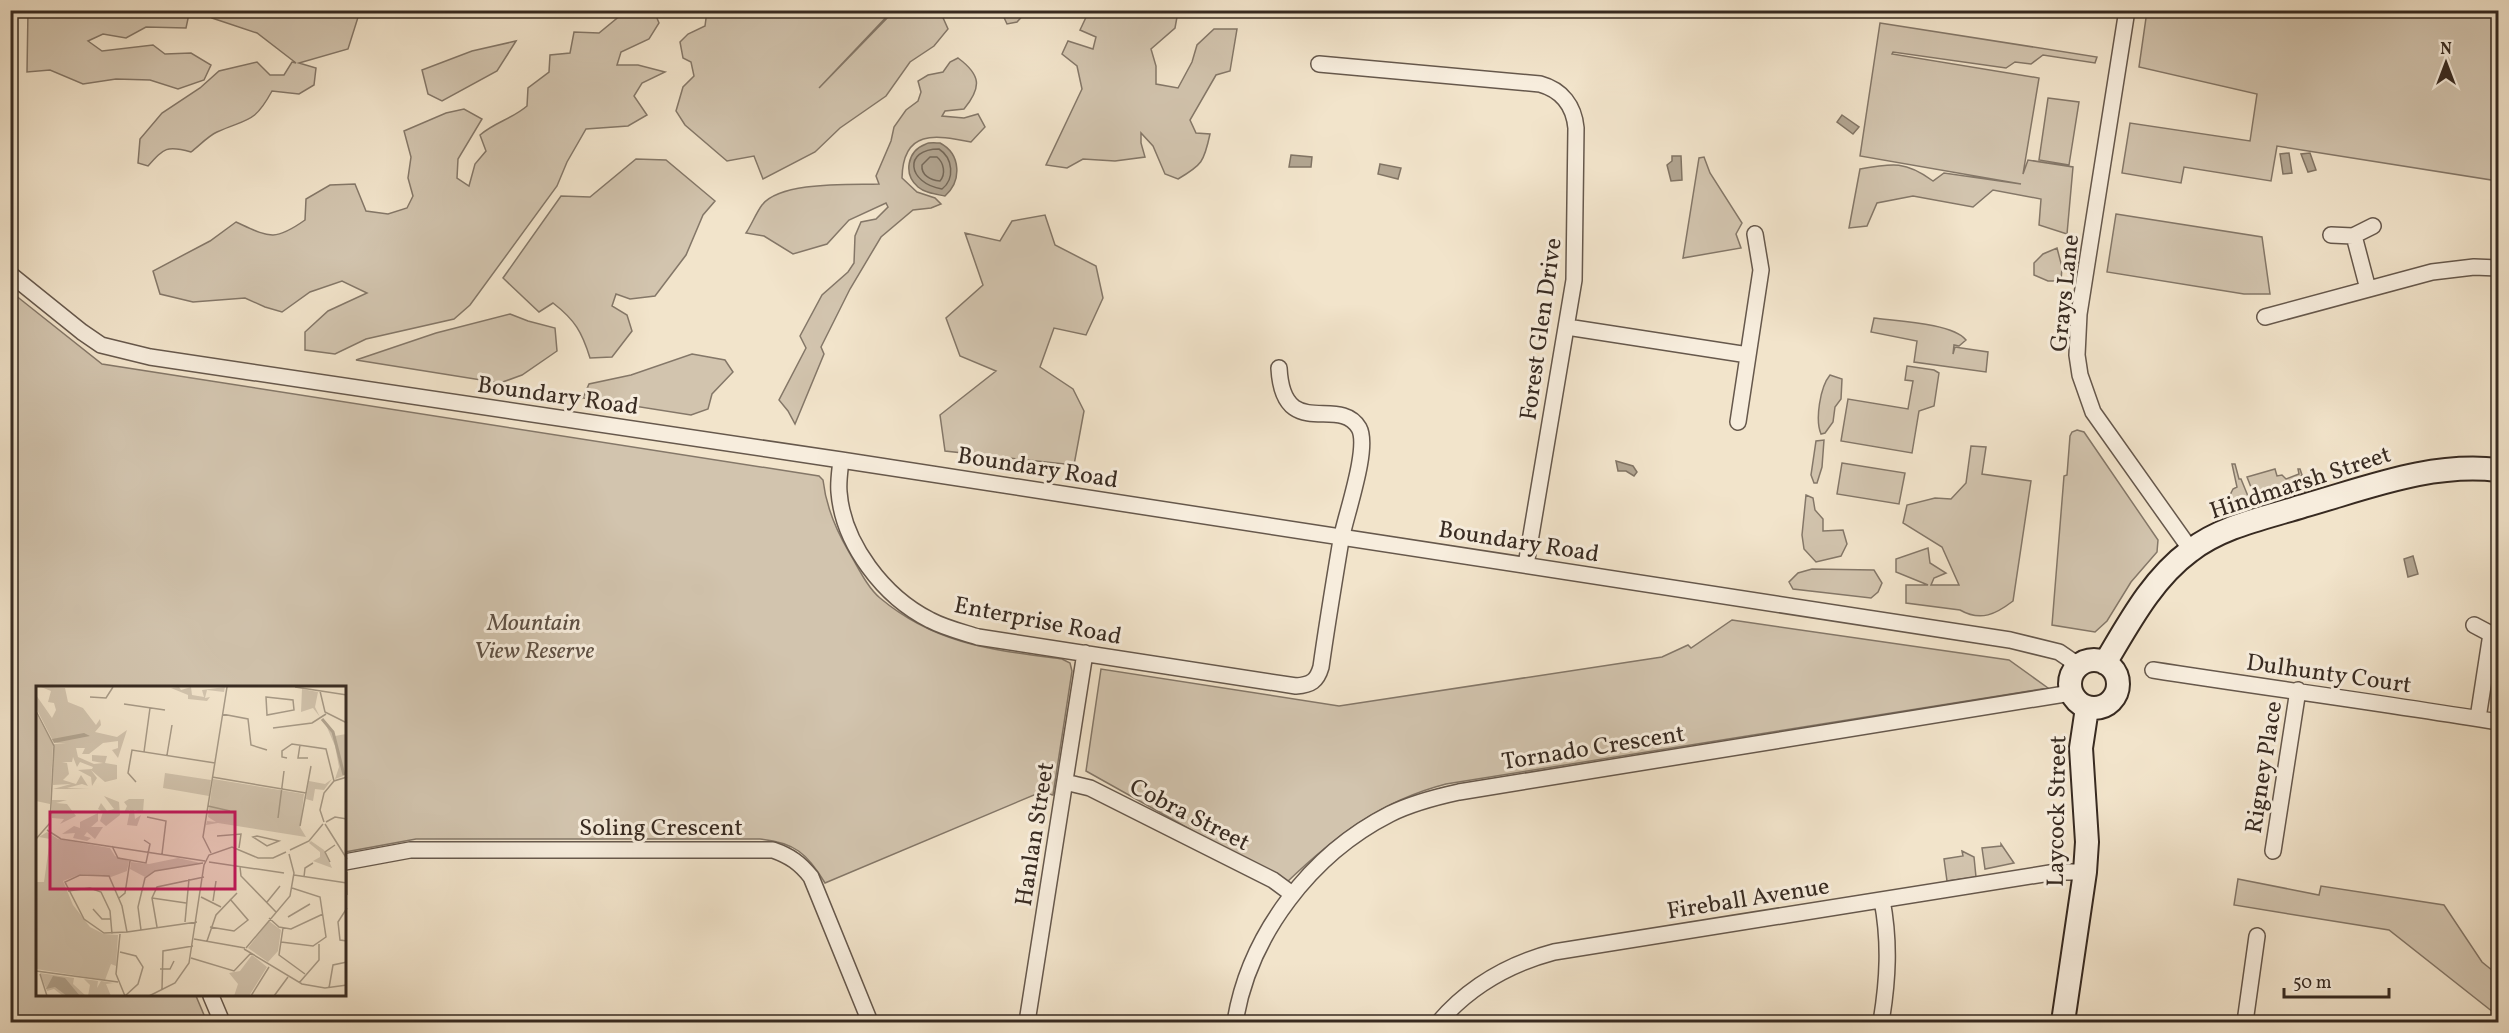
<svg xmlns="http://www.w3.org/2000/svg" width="2509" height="1033" viewBox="0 0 2509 1033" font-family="Vollkorn,serif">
  <rect width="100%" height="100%" fill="#f2e4cb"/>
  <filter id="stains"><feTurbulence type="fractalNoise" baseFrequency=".00333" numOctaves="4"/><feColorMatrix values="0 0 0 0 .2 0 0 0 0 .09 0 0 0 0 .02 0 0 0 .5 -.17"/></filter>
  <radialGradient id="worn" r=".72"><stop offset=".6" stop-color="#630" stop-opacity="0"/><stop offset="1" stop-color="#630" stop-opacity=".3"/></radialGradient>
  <path fill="#d2c4ae" stroke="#847768" stroke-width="1.5" d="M28,10L180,11L189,14L186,28L146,27L126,38L103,34L88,41L102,51L153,45L165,54L191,53L211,65L204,80L178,89L150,80L116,79L83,84L50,70L27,72Z
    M204,11H360L348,49L299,63L316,68L314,85L299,94L272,91C254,124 248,118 217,132C208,136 199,146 191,152C167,145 164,148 148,166L138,163L140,139L162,113L200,88L219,71L257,62L270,75H284L292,62L296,63L257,33L212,18Z
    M640,11H654L659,23L649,39L621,52L617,65H638L665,72L642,83L634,96L647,115L628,126L586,129L567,162L557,186L470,305L454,319L366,339L335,354L305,350V332L328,311L367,293L342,281L310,292L282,312L265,307L245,298L193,302L160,294L153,271L210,241L236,222C269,237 274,242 305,220L306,199L330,185L355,184L366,211L388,214L407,208L413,196L408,178L411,157L404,131L446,113L464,109L482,119L458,159L457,178L469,186L475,164L486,151L480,135C495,122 512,119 527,106L528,88L549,72L550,55L570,53L574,32L599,33L621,15Z
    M707,11H892L819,88L894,11H940L948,29L934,46L910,62L886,96L840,128L815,152L763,179L754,156L727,161L685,125L676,111L683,87L694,76L691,62L683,58L680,42L688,34L705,26Z
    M1001,11H1027L1017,22L1007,24Z
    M1089,11H1142L1177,17L1175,28L1151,49L1156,66V84L1178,88L1192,62L1197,45L1214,29H1237L1230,71L1216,75L1190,120L1196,133L1210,134C1204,162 1202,165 1178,179L1165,174L1153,146L1141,133V143L1145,157L1115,161L1083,159L1067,168L1046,165L1082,89L1077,66L1062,54L1068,41L1093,49L1096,37L1080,30Z
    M2147,11H2498V181L2277,146L2271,181L2184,167L2181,183L2122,173L2130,123L2250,141L2257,94L2139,67Z
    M1880,23L2097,57L2095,63L2043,55L2031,64L2015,62L2006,68L1893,52L1892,54L2039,78L2023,174L2028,160L2073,167L2067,234L2039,225L2041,199L1993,190L1973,207L1913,196L1877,203L1867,226L1849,228L1860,169C1893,163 1906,161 1933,181L1944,173L2021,184L1860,156Z
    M516,41L497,71L442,101L428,94L422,70L472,51Z
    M958,58C981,75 982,87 964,109L945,111L942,116L964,118L978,114L985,127L971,142C935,135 903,129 902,178L917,192L935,198L941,204L931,208L913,210L881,237L850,289L821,347L824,354L795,424L788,411L779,400L806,348L800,336L822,295L848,272L854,263L855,236L861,222L876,219L888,207L886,203L849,220L827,244L793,254L764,236L746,233C752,224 756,213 762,205C781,181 851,185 879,184L876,176L891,141L894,127L906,110L918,101L921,92L918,81L928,75L943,72L950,62Z
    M2048,98L2079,102L2069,165L2039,160Z
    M1704,157L1710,173L1742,223L1736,234L1741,248L1683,258L1699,158Z
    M636,159L666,160L715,201L703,215L686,255L655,296L630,299L616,294L612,306L627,315L632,331L612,357L590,358C582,332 575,320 553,303L539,312L503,278L561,196L590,197Z
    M2116,214L2262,237L2270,294H2244L2107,272Z
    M1045,215L1055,245L1096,266L1103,298L1086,335L1054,328L1040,367L1073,389L1084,411L1074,465L945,451L940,415L996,371L960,356L946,318L983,285L965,233L1000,241L1012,221Z
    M2057,248L2062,267L2061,281H2048L2034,275V263L2043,254Z
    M10,291L102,364L819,476L823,480C826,507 836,530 849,552C858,567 867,587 880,598C936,645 993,650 1062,659L1070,663L1072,671L1053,795L1041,792L825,883C808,854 794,842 760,839H416L345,852V688H38V996H196L207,1022H11Z
    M510,314L528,321L555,328L557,351L522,375L500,383L356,360L436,333Z
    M1874,318C1895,321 1953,323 1966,340L1959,346L1954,345L1953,354L1955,347L1988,352L1986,372L1914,362L1917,341L1871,332Z
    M692,354L725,360L733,372L712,394L708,409L691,415L583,398L589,384L631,375Z
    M1907,366L1934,370L1939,373L1934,406L1919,411L1912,453L1841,441L1848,399L1908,409L1913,381L1905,380Z
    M1830,375L1842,379L1841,399L1835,407L1833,422L1825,433L1821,434C1815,420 1820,387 1830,375Z
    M2077,430L2084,432L2158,540L2157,552L2131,582L2107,621L2095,632L2052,625L2064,476L2067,475L2070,436L2072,432Z
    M1824,440L1822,467L1817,483H1814L1811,475L1816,441Z
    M1971,446L1986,447L1982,474L2031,481L2013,601C1996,614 1981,622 1960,610L1906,603V585H1928L1896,572V559L1928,548L1930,563L1946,573L1934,578L1931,585H1959L1942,547L1903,523L1907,505L1935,498L1951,499L1966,483Z
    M1842,463L1905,473L1899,504L1837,494Z
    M2232,464H2235L2239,479H2241L2252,506L2233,512L2229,497L2233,489L2237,487Z
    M2275,469L2277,476L2282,475L2286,479L2299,474L2298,469H2300L2302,475L2300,478L2305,483H2310L2311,489L2258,505L2247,477Z
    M1806,495L1813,498L1815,510L1823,519V531L1843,530L1847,544L1841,556L1816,562L1804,549L1802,535Z
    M1812,569L1874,570L1882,583L1878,592L1871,598L1793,589L1789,582L1798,573Z
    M1732,620L2009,660L2048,688L1446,784C1380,801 1334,837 1286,883L1086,771L1101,669L1339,706L1662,657L1688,645L1691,648Z
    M2001,844L2014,863L1985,869L1982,848L2001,846Z
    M1962,851L1974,857L1976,877L1947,881L1944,859L1963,856Z
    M2238,879L2319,895L2321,886L2444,905L2482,962L2498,975V1016L2389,930L2234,905Z"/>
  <path fill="#b2a591" stroke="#817464" stroke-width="1.5" d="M1842,115L1859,127L1853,134L1837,122Z
    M940,143C961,154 962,181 945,196C935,194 925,193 918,187C903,174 907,151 926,144C929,142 936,143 940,143Z
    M2289,153L2292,173L2283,174L2280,154Z
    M2310,153L2316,170L2308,172L2301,154Z
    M1291,155L1312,157L1311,167H1289Z
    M1672,156H1681L1682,180L1671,181L1667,165L1672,161Z
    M1380,164L1401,168L1398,179L1378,174Z
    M1616,461L1633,466L1637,472L1634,476L1626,471H1618Z
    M2413,556L2418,574L2408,577L2404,559Z"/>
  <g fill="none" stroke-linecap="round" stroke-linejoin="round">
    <path stroke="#746859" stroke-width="1.5" d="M939,149C953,158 955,179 942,189C907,183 903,149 939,149Z
      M930,157H937C944,163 946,174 940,181C930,180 921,175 922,165Z"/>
    <g stroke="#66584c" stroke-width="18">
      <path id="street" d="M2127,10L2079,314L2077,355L2080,375L2093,412L2191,550
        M1319,64L1540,84C1562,90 1574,106 1576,128L1574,280L1526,565
        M2331,235L2353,236L2373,226
        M2354,236L2368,289
        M10,274L82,332L101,345L150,357L841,460L2010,640L2059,652L2078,665
        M2265,317L2432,272L2474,267L2498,268
        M1567,327L1748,355
        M1738,422L1761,270L1755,234
        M841,460C840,470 838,482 839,492C843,544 884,597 930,620C945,628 962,632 978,637L1296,686C1311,685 1317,681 1321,667C1327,624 1334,582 1341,540C1345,517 1370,448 1359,428C1339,394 1283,443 1279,368
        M2474,625L2491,634L2498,632
        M2153,670C2268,688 2383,703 2498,722
        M2478,718L2491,634
        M1065,782L1090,788L1273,880L1292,894
        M2273,851L2298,690
        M345,862L410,850H773C790,856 800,863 811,877L870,1022
        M211,996L222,1022
        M1027,1022L1085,653
        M1235,1022C1249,935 1311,854 1390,814C1412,803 1436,797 1459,792L2071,693
        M1439,1022C1469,987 1509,964 1554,952L2056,872H2085
        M1881,1022C1888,980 1890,942 1882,900
        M2245,1022L2257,936"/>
    </g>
    <g stroke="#372a21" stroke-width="26">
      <path id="secondary" d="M2070 684a24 24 0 1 1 48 0a24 24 0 1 1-48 0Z
        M2105,663C2129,623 2152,579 2190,551C2222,526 2265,518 2303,506C2367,488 2431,462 2498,470
        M2063,1022L2085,872L2087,842L2081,748L2087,708"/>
    </g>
    <use href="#street" stroke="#f7eddd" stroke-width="15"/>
    <use href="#secondary" stroke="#f7eddd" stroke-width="22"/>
  </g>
  <g text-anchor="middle" stroke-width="6" stroke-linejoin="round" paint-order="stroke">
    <g font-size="24" fill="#372a21" stroke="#f7eddd">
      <text transform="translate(2064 293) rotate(-84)" y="8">Grays Lane</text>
      <text transform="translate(1540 329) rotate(-82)" y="8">Forest Glen Drive</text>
      <text transform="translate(558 395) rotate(8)" y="8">Boundary Road</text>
      <text transform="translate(1038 467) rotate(9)" y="8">Boundary Road</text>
      <text transform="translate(2300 482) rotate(-18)" y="8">Hindmarsh Street</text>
      <text transform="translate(1519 541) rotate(9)" y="8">Boundary Road</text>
      <text transform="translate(1038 620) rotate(11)" y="8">Enterprise Road</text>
      <text transform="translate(2329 673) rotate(8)" y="8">Dulhunty Court</text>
      <text transform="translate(1593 747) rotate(-9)" y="8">Tornado Crescent</text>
      <text transform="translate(2263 767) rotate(-81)" y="8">Rigney Place</text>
      <text transform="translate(2056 811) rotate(-89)" y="8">Laycock Street</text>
      <text transform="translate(1190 814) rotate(27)" y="8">Cobra Street</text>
      <text x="661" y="835">Soling Crescent</text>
      <text transform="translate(1034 834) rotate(-81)" y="8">Hanlan Street</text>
      <text transform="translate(1748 898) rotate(-9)" y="8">Fireball Avenue</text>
    </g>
    <g font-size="24" font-style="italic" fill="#5e5044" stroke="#f7eddd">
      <text x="534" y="630">Mountain<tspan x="534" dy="28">View Reserve</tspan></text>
    </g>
  </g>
  <g transform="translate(36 686)">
    <rect width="310" height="310" fill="#f2e4cb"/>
    <path d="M5,1L29,2L32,16L47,22L60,39L64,33L65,39L59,46L81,51L91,44L82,72L76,64L82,62V55L67,57L53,68H46L49,62H40L42,71L58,78L67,77L56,75V69L71,70L69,77L81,79V93L69,96L55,84L61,92L56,100L55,91L42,84L56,83L57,81L44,76L41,81L37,71L36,76H26L31,77L33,88L27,94L40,98L45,89L52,100L46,98L31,102L53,103H17L35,98L17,99L18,58L30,57H19L28,53L17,55L0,22V9L16,32L20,24L18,17L12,16L15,5ZM143,1L145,4L155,1L156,9L168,11L166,4L189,1L188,6L171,4L169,12L174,11L171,15L152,13V9L135,2ZM266,3L282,6L279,21L284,31L277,22L265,26ZM0,27L17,59L14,118L0,115ZM287,32L299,50L310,48V89L299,93L303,81L299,60ZM129,87L175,94L173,110L127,102ZM177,93L268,108L264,141L270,151L182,137L170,139L171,135L180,136L172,131ZM296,93L288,104L279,103L277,115L270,113L273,95L289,98ZM68,110L83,116L84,129L70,140L64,135L67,126L62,123L65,117L71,125L78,123ZM93,113H108L107,126L98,124L99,133L105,129L101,140L91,139L94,124L88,127L91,120L88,116ZM16,114H31L20,117L31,118L40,130L24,138L28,133L16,132ZM62,127V135L55,141H67L59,153L51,146L48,150L55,152L51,155L37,152L39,147L26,148L38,140L44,142V136ZM11,146L22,153L74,162L79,170L93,175L91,185L75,191L45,188L27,195L37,219L54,241L68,248L82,249L80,280L75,278L69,294L0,283V196H8L14,153L3,151ZM275,155L288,164L296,182L277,175L284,171V166L273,157ZM142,172L165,177L119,185L109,191L94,183L95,176L113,178ZM233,235L245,244L242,265L232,276L212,262ZM216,269L231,281L213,310H198L202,298L193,287L204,285ZM4,287L38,292L37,298L50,310H27L18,303L11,305ZM48,293L62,295L61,302L65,295L78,297L70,298L75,310H52L54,299Z" fill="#d2c4ae"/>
    <path d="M48,47L54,50L18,57L16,53ZM17,290L29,292L44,310H31L19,301L10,303Z" fill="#b2a591"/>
    <path fill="none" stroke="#b2a591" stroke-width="3" d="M286,33L297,46L308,89"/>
    <path fill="none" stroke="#a79a87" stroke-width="1.5" d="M259,1L311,9M284,5L289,26L311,37M54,11L70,12L77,1M230,11L257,14L258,24L231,29ZM88,18L129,24M0,25L18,60L14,137L0,153M186,28L212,33L215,59L231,64M237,42L276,37L290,28M264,59L262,72H272M108,66L114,22M131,69L136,39M251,72L246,71V65L256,58L290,63L298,95M176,91L270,107M100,96L92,87L96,64L179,77M172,120L194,125M111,131L130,135L126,168M242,132L248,85M288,136L284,124L288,107L298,95L311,91M290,136L299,131L311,133M289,138L311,173M264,140L275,80M11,144L25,153L169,175M181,150L205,148L203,162M217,151L221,150L243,155L231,160ZM76,160L82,172L110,177L114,158L108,154M254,164L273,155L287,138M175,167L167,151L191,1M173,176L248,187M294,176L289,166L299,159M204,181L205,190L240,226M311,186V209M44,189L73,190L86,220L91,246L68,247L48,233L29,196ZM258,189L311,197M268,191L269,182L277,177M32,205L54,202L65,206L74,225L76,248M165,211L185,221M83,212L89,207L94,175M116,212L150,217M177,215L180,195M231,216L244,200M311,222L302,236L304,254L311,255M57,223L66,233H75M252,231L274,218M233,232L243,241L255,243L287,228M149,236L153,193M121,241L116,212L121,201L168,191M174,241L198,245L212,234L194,213M247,242L243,269L269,288M105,244L102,221L109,192L119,185L167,177M91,246L161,236M84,248L80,288L89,310M158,253L209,262M171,255L180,229L201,207M245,256L277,260L290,251L284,211L256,202M210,262L254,210L258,187L253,168M208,263L266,298L289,302L311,299M84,266L100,270L107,281L102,298L89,310M155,272L198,285L215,267M124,283H134L138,275M0,285L82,296M4,288L11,310M263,297L283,274V258M293,302L297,279L311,276M126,303L127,265L157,260M113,310L139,297L153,277L168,179L173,169L196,161L222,172H237L250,166M215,310L233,281M238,310L252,291"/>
    <path fill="#c2185b" fill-opacity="0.15" stroke="#c2185b" stroke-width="3" d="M14,126H199V203H14Z"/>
    <rect width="310" height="310" fill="none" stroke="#372a21" stroke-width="3"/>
  </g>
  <rect width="2509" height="1033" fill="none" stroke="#f2e4cb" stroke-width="36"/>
  <rect x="12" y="12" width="2485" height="1009" fill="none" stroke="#372a21" stroke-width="3"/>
  <rect x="18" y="18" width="2473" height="997" fill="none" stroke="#372a21" stroke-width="1.5"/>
  <g transform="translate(2446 63)" stroke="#f7eddd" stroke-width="4.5" paint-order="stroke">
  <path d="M0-4.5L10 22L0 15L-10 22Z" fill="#372a21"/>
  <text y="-9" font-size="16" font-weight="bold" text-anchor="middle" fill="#372a21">N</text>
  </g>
  <path d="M2284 988v9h105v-9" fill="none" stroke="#372a21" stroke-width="3"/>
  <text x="2293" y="988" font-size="18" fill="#372a21" stroke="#f7eddd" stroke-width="4.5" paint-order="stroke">50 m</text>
  <rect width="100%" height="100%" filter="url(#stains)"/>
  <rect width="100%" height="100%" fill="url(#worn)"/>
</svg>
